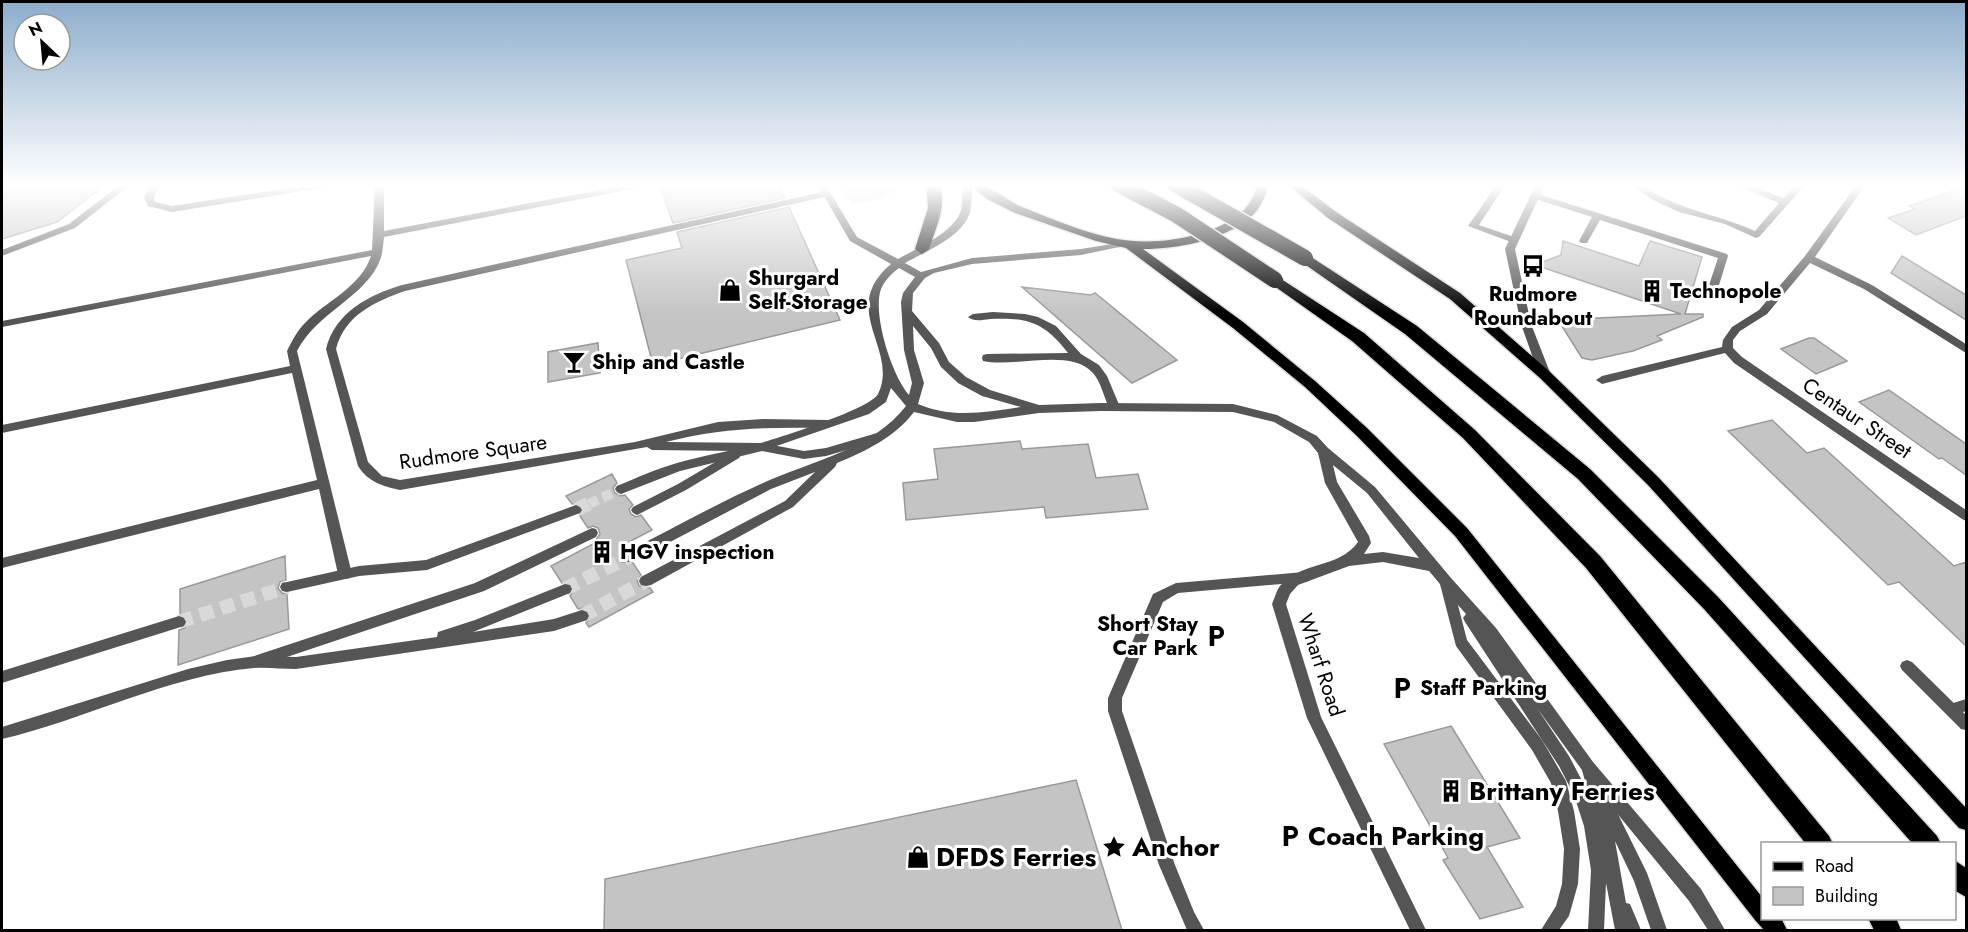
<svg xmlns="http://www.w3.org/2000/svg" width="1968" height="932" viewBox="0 0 1968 932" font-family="Jost,sans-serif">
  <rect width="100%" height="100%" fill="#fff"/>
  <path fill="#dcdcdc" d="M838,184H896L897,190L880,199L852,204Z"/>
  <path fill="#c4c4c4" stroke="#999" stroke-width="1.5" d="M18,184H106L57,222L2,239V196Z
    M659,184H778L785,198L673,223Z
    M1966,186V216L1916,235L1888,218L1915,209L1909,206Z
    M789,207L840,320L653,365L626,260L682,248L677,232Z
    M1563,241L1639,266L1650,241L1702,257L1685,314H1703V317L1657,336L1662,340L1633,351L1592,360L1582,358L1558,320L1681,314L1535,265L1561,255Z
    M1902,256L1966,295V320L1891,273Z
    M1022,287L1091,295L1095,293L1177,360L1132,383Z
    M1809,338H1814L1847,361L1816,374L1781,349Z
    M598,343L600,373L548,382V352Z
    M1889,390L1966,444V475L1942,458L1939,459L1859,402Z
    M1772,420L1807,453L1824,448L1954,566L1966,562V646L1899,582L1888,585L1728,431Z
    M1020,441L1022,449L1088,444L1096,478L1138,474L1148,509L1046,518L1044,507L906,520L903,483L938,479L934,449Z
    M612,474L617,483L613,488L615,493L620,496L625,495L633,505L629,509L631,514L636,517L641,515L652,530L621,546L624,550L621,556L622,562L633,563L641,575L637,580L639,586L650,588L653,592L589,627L586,623L591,617L589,611L583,608L578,609L570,596L574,590L572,584L562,583L551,566L597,542L596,540L600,534L598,528L593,526L588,528L580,516L584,511L582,506L577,503L572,504L566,496Z
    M285,556L286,580L280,582L278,588L282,593L287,594L289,629L178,665L179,630L185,628L188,623L186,617L180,614V589Z
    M1451,726L1520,838L1487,847L1523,907L1480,919L1443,860L1448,858L1384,744Z
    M1076,780L1122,930H604L605,879Z"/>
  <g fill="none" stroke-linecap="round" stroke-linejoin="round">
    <path stroke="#d9d9d9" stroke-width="10" stroke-dasharray="10 5" stroke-linecap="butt" d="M589,504L621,489"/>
    <path stroke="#d9d9d9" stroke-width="14" stroke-dasharray="14 8" stroke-linecap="butt" d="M576,510L592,502
      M565,589L629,557
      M582,616L646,581
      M179,622L287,587"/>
    <g stroke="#dbdbdb" stroke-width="3">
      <path id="primary" d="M969,184C987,182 1005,200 1022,207C1052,219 1085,233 1117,239C1156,246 1213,238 1243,211C1251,204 1254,193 1259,184H1269C1266,195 1261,208 1251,217C1224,240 1178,249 1143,249L1243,322L1315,381L1367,428L1467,528L1762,897V918H1781L1787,930H1764L1755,920L1455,536L1357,436L1305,387L1233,328L1126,248L1096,241L1015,213L987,199Z
        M1287,184H1299L1336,212L1460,293L1550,372L1658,477L1966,808V830L1959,828L1648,485L1540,378L1450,299L1328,218Z"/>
    </g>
    <g stroke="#dbdbdb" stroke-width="3">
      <path id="highway" d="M926,184H940C947,206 936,228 929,249L922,254L915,249L928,208Z
        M1305,253L1417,326L1590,469L1718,597L1937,836L1941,844H1913L1704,609L1578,479L1405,334L1300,261L1298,258L1300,255Z
        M1275,275L1364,333L1475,430L1600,556L1829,836L1833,844H1806L1586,568L1463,438L1352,341L1270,283L1267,280L1270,277Z
        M1954,860L1966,868V897L1954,890Z
        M1868,918H1896L1901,930H1874Z"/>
    </g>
    <path fill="#555" fill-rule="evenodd" d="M152,184H161L154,197L155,202L172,206L313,184H333L328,187L172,212L148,206L144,197Z
      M375,184H384V231L630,184L637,186L632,189L384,237C383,245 383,253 380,260C366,297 317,312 297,351L352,574L350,578L345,579L340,578L338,574L319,489L2,568V558L317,480L292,373L2,433V425L290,366L287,351C292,341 297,331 305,323C326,301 361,287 371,256L2,327V321L372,250Z
      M1497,184H1506L1479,225L1517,238V242H1511L1468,226Z
      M1629,184C1649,182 1647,190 1662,197C1692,212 1725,217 1755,231L1779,203L1737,186L1736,184H1747L1784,198L1796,184H1806L1759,237L1756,238L1725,224L1679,212L1653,200Z
      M826,191L831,194L829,196L405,291C374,302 345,315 336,349L368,462L382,476L400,480L635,442L718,422L763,419L828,420L834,424L828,428C771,427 723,427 666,442L762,443L804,451L826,448L877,433L881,434L883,437L881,440L826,456L804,459L762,451H737L741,455L739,458L686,490L637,515L633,513L631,510L633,507L678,484L734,451L652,450L647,447L400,490C382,486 368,482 358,466L326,349C335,313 368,295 402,285Z
      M1535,193L1727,254L1728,256L1719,285L1714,288L1709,285L1718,258L1600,220L1587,243H1581L1579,241L1592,217L1532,198L1530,196Z
      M993,312L1025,314L1038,317L1056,326L1081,354L1099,365L1107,376L1120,407L1118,410H1110C1104,398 1101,381 1092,372C1069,348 1014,368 983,361L982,358L983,355L987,354L1068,353C1045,323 1028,317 990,319C982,320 974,322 968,317L973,314Z
      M592,528L596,529L598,533L596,537L484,591L257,667L252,665L250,661L252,657L257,655L475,583Z
      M1304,572L1309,573L1311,577L1309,581L1304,582L1178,593L1163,602L1122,698V711L1175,865L1194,912L1204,930H1187L1159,865L1108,711V698L1153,594L1176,583Z
      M1446,577L1451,578L1496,628L1593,762L1604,794L1609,796L1647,873L1667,930H1651L1634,881L1615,841L1626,903L1630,904L1641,930H1615L1606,883L1604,930H1588L1591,870L1584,826L1574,795L1559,766L1465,622L1463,618L1466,614L1441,586L1439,582L1441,578ZM1537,708L1582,770L1588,792L1569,756Z
      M1966,699V711L1952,716L1947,715L1945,710L1947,705Z"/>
    <path fill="#555" fill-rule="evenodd" d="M2,184H9L2,189Z
      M121,184H131L75,228L2,256V250L69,224Z
      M817,184H825L857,237L898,259C916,249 952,233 960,213C963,205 962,193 963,184H972C972,192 972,203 970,212C963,237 926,251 905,263L921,272L972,258L1081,249L1124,242V246L1081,255L972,264L934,273L925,278L913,293L912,311L939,343L949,362L966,377L990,390L1039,405L1101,403L1233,404L1277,415L1317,436L1328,448L1375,487L1451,578L1467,640L1542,740L1566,781L1574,811L1580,849L1578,884L1569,916L1559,930H1541L1556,906L1562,884L1564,849L1558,811L1551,783L1532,750L1456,646L1440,584L1429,571L1383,562L1349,566L1298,585L1290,594L1286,604L1321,717L1426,930H1410L1307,718L1272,604C1275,598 1276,591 1280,586C1300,561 1339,569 1358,542L1325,483L1318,453L1309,442L1274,422L1233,412L1101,411L1039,413L974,422H957L914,412C895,437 866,451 837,463L835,467L793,507L651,585L646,586L641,585L639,581L641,577L785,501L815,472L771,489L634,561L629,562L624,561L623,557L624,553C670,530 716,504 763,483C811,461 872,450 906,406L891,388L886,402L869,414L762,451L680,471L621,494L617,492L615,489L617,486C636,478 656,469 677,463C704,455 733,451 761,443C781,437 870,409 878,394C900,350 837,309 891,264L850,241ZM899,268L915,277L903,293L901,302L904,350L912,383L909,395C892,376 872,314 881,289C885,280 891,274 899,268ZM913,326L931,348L941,367L958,383L982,396L1021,407C987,412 952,419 918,404L924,383L914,350ZM1333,465L1367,493L1419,558L1383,552L1364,554L1371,543L1369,536L1337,482Z
      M1536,184H1545L1515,249L1531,324L1551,375L1545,379L1539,375L1521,324L1505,249Z
      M1857,184H1866L1815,257L1872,285L1966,344V353L1864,289L1810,263L1767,314L1740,331L1733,340V348L1742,357L1966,510V521L1962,519L1734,363L1725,353L1602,384L1596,380L1602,376L1722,347L1723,340L1732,327L1759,310L1805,256Z
      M576,505L580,507L582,510L580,513L427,570L359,576L287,592L282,591L280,587L282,583L287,582L359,566L426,560Z
      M565,584L570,585L572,589L570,593L473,632L554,619L582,610L587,612L589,616L587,620L554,631L296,669C282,669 268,667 254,668C170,675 84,720 2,739V727L188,669L227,660L256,656L296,657L437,637L438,632L475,620Z
      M179,616L184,618L186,622L184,626L2,683V671Z
      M1907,660L1912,662L1966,715V730L1961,729L1902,670L1900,666L1902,662Z
      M1588,760L1593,762L1701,889L1725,930H1708L1689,901L1583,772L1581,767L1583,762Z"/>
    <use href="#primary" fill="#000" fill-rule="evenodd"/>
    <use href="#highway" fill="#000" fill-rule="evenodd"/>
    <g stroke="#dbdbdb" stroke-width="19" stroke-linecap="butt">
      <path id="highway-bridge" d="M1118,184L1177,215L1275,280
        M1175,184L1305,258"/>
    </g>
    <use href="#highway-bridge" stroke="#000" stroke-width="16"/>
  </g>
  <linearGradient id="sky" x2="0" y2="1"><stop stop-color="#8cadcc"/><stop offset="0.59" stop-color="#fff"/><stop offset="1" stop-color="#fff" stop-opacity="0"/></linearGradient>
  <rect width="1968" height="314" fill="url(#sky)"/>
  <defs>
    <g id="bus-bare" transform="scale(1.8)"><path d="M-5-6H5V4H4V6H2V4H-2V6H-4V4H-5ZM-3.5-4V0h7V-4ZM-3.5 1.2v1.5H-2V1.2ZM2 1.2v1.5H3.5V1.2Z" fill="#000" stroke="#fff" stroke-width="2.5" paint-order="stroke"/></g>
    <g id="shop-bare" transform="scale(1.8)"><path d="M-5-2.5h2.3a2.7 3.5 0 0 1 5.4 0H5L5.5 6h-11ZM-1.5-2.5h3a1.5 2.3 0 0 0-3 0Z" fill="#000" stroke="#fff" stroke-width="2.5" paint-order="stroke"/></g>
    <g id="building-bare" transform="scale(1.8)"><path d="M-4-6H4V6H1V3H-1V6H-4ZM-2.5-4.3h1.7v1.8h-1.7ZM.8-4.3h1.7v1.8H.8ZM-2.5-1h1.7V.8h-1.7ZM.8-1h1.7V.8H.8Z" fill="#000" stroke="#fff" stroke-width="2.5" paint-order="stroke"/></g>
    <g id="bar-bare" transform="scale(1.8)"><path d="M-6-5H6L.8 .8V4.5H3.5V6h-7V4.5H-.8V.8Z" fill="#000" stroke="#fff" stroke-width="2.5" paint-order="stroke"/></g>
    <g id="parking-bare" transform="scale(1.8)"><path d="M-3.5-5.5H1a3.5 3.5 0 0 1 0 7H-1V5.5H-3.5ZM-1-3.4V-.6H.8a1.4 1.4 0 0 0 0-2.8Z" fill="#000" stroke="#fff" stroke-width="2.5" paint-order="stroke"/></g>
    <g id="sight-bare" transform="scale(1.8)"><path d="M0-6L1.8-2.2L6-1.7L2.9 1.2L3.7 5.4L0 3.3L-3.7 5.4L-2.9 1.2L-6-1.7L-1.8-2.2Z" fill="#000" stroke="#fff" stroke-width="2.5" paint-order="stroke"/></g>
  </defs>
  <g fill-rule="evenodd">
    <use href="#bus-bare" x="1533" y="266"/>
    <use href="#shop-bare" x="730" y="290"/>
    <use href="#building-bare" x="1652" y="291"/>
    <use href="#bar-bare" x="574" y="362"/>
    <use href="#building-bare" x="602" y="552"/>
    <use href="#parking-bare" x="1216" y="636"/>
    <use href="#parking-bare" x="1402" y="688"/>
    <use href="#building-bare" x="1451" y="791"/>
    <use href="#parking-bare" x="1290" y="836"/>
    <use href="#sight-bare" x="1114" y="847"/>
    <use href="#shop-bare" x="918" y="857"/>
  </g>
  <g text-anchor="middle" stroke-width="6" stroke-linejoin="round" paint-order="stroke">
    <g font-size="21" font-weight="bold" fill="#000" stroke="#fff" text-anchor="start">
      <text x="748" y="285">Shurgard<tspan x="748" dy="24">Self-Storage</tspan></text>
      <text x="1670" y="298">Technopole</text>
      <text x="1533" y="301" text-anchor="middle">Rudmore<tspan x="1533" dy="24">Roundabout</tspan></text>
      <text x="592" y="369">Ship and Castle</text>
      <text x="620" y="559">HGV inspection</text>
      <text x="1198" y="631" text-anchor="end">Short Stay<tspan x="1198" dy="24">Car Park</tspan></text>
      <text x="1420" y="695">Staff Parking</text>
    </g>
    <g font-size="21" fill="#000" stroke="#fff">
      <text transform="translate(1857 418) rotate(34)" y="7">Centaur Street</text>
      <text transform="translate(473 452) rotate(-8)" y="7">Rudmore Square</text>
      <text transform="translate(1321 665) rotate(72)" y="7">Wharf Road</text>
    </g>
    <g font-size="26" font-weight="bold" fill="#000" stroke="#fff" text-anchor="start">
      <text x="1469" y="800">Brittany Ferries</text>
      <text x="1308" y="845">Coach Parking</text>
      <text x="1132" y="856">Anchor</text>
      <text x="936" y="866">DFDS Ferries</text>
    </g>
  </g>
  <rect width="1968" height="932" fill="none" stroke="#000000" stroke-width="6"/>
  <rect x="1761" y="842" width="195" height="78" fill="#ffffff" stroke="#999999" stroke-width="1.5"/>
  <rect x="1773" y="862" width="30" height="9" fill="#000000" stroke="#999999" stroke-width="1.5"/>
  <text x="1815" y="872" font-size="18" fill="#000000">Road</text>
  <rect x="1773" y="887" width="30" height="18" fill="#c4c4c4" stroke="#999999" stroke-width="1.5"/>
  <text x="1815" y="902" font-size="18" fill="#000000">Building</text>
  <g transform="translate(42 42) rotate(334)"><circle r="28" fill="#ffffff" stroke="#999999" stroke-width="1.5"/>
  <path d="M0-4.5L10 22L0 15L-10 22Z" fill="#000000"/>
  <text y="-9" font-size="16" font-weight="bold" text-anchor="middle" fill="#000000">N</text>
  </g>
</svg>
